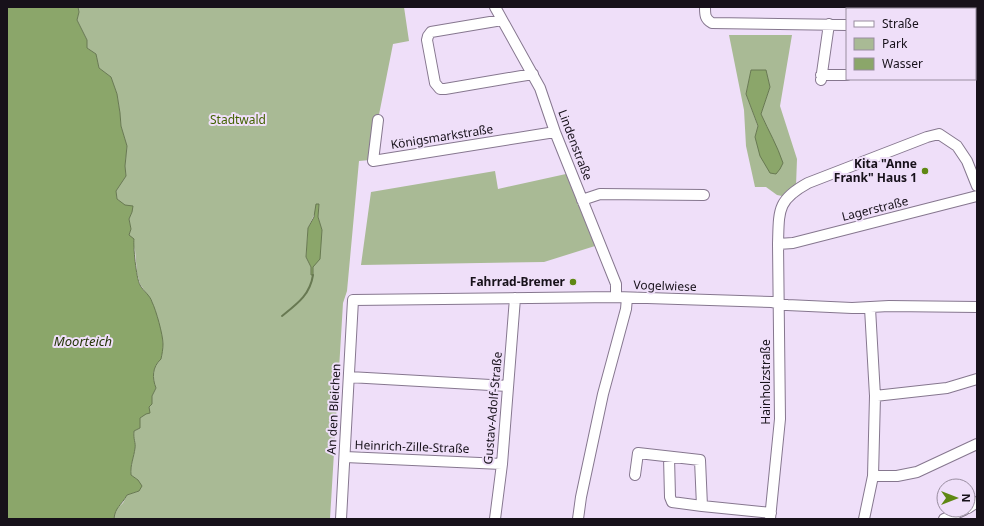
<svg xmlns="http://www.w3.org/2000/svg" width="984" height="526" viewBox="0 0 984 526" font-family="'Noto Sans',sans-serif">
  <rect width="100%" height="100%" fill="#efdff9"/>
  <path fill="#a9ba95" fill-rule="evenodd" d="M78,7H404L409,41L393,44L370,160L359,161L347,291L343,303L330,519H114L116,509L123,503L127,495L139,491L138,480L131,475C130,465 134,457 135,448C136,443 133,439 134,431L140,428V418C146,414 148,408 152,404V396L156,388C152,378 152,367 161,359L163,343L157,317L152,302L140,284L137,273L135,250L129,235L131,229L129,219L132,212L117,199L116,191L126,176L125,166L127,146L121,126L120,113L117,94L111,77L99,68L96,54L87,48V40L77,20L79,12ZM319,204L318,217L322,230L313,267V275L311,274V267L306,257L308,228Z
    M729,35H792L780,106L797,159L796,186L786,195L782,196L777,195L766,187H755L746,146L744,110ZM751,70L766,71L770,87L761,114L768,130L755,137L758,127L746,94Z
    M495,171L498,189L566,174L595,246L544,262L361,265L371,192Z"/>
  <path fill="#8ba66a" stroke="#687952" d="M7,7H78L79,12L77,20L87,40V48L96,54L99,68L111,77L117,94L120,113L121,126L127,146L125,166L126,176L116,191L117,199L125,205L133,206L132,212L129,219L131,229L129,235L134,239C133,245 136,278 140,285C143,291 150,295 152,302C156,310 163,335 163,344C163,349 162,354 161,359C152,367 152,378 156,388L152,396V404L149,407L150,413L146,414L140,418V428L134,431C133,439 136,443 135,448C134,457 130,465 131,475L138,480L142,486L139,491L127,495C121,506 115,507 114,519H7Z
    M751,70H766L770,87L761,114C769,132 777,145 783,163L780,169L776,174L770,173L760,156L755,137L758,126L746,94Z
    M316,204H319L318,217L322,230L320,259L313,267V275H311V267L306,257L308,228L314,217Z"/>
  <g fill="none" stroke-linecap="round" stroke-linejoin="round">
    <path stroke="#687952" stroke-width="2" d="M282,316C297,304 310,295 313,275"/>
    <g stroke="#86778f" stroke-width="12">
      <path id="minor" d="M495,7L540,88L555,132L616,284V297
        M705,7C705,15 705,19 712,23L847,25
        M926,9V7
        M502,20L431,32L428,36L427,40L435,83L440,89H445L533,74
        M975,26H977
        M821,75H847
        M821,80L829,24
        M378,120L373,161L555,132
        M582,200L600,194L704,195
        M778,244L793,243L977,196
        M349,377L508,386
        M875,396L947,388L977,379
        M345,457L502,464
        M669,457L670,497L672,502L702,506
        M635,475L638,453L700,460L702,506L771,513
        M873,476H897L917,472L977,444
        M968,508L977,502
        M341,519L353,300L616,297L772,302L787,305L852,308L889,306L977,307
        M495,519L502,464L515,298
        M578,519L581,497L603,394L626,309L627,298
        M770,519L780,419L778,244C779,210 777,200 808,183L927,137L939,134L957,146L967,161L977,186
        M864,519L873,476L875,396L870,308
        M944,519L964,510"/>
    </g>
    <use href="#minor" stroke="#fff" stroke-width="10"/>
  </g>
  <g fill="#5f8813" stroke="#efdff9" stroke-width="1.5">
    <circle cx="925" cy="171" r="4"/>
    <circle cx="573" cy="282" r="4"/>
  </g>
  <g text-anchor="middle" stroke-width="4" stroke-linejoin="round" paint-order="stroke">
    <g font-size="12" fill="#426200" stroke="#efdff9">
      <text x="238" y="124">Stadtwald</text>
    </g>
    <g font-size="12" fill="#17111a" stroke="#efdff9">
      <text transform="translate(442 137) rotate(-9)" y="4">Königsmarkstraße</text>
      <text transform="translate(575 145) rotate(69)" y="4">Lindenstraße</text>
      <text transform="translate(875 209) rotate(-14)" y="4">Lagerstraße</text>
      <text transform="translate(665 286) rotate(2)" y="4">Vogelwiese</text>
      <text transform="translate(766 382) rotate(-90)" y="4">Hainholzstraße</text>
      <text transform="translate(493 408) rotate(-85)" y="4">Gustav-Adolf-Straße</text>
      <text transform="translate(334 409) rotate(-87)" y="4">An den Bleichen</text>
      <text transform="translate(412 447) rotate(2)" y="4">Heinrich-Zille-Straße</text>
    </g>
    <g font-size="12" font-weight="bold" fill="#17111a" stroke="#efdff9" text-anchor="end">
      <text x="917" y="168">Kita "Anne<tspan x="917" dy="14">Frank" Haus 1</tspan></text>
      <text x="565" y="286">Fahrrad-Bremer</text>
    </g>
    <g font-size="13" font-style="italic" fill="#253608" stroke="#efdff9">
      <text x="83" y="346">Moorteich</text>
    </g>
  </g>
  <rect width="984" height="526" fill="none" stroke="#17111a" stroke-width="16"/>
  <rect x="846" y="8" width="130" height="72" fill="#efdff9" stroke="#998da0"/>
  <rect x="854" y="21" width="20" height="6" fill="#ffffff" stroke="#998da0"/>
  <text x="882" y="28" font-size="12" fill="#17111a">Straße</text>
  <rect x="854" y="38" width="20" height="12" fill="#a9ba95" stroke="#998da0"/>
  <text x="882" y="48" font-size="12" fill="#17111a">Park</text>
  <rect x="854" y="58" width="20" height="12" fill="#8ba66a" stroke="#998da0"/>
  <text x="882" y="68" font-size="12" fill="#17111a">Wasser</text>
  <g transform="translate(956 498) rotate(90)"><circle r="19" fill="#efdff9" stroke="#998da0"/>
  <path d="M0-3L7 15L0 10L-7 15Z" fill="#5f8813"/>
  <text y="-6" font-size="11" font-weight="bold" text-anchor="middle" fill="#17111a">N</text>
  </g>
</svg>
